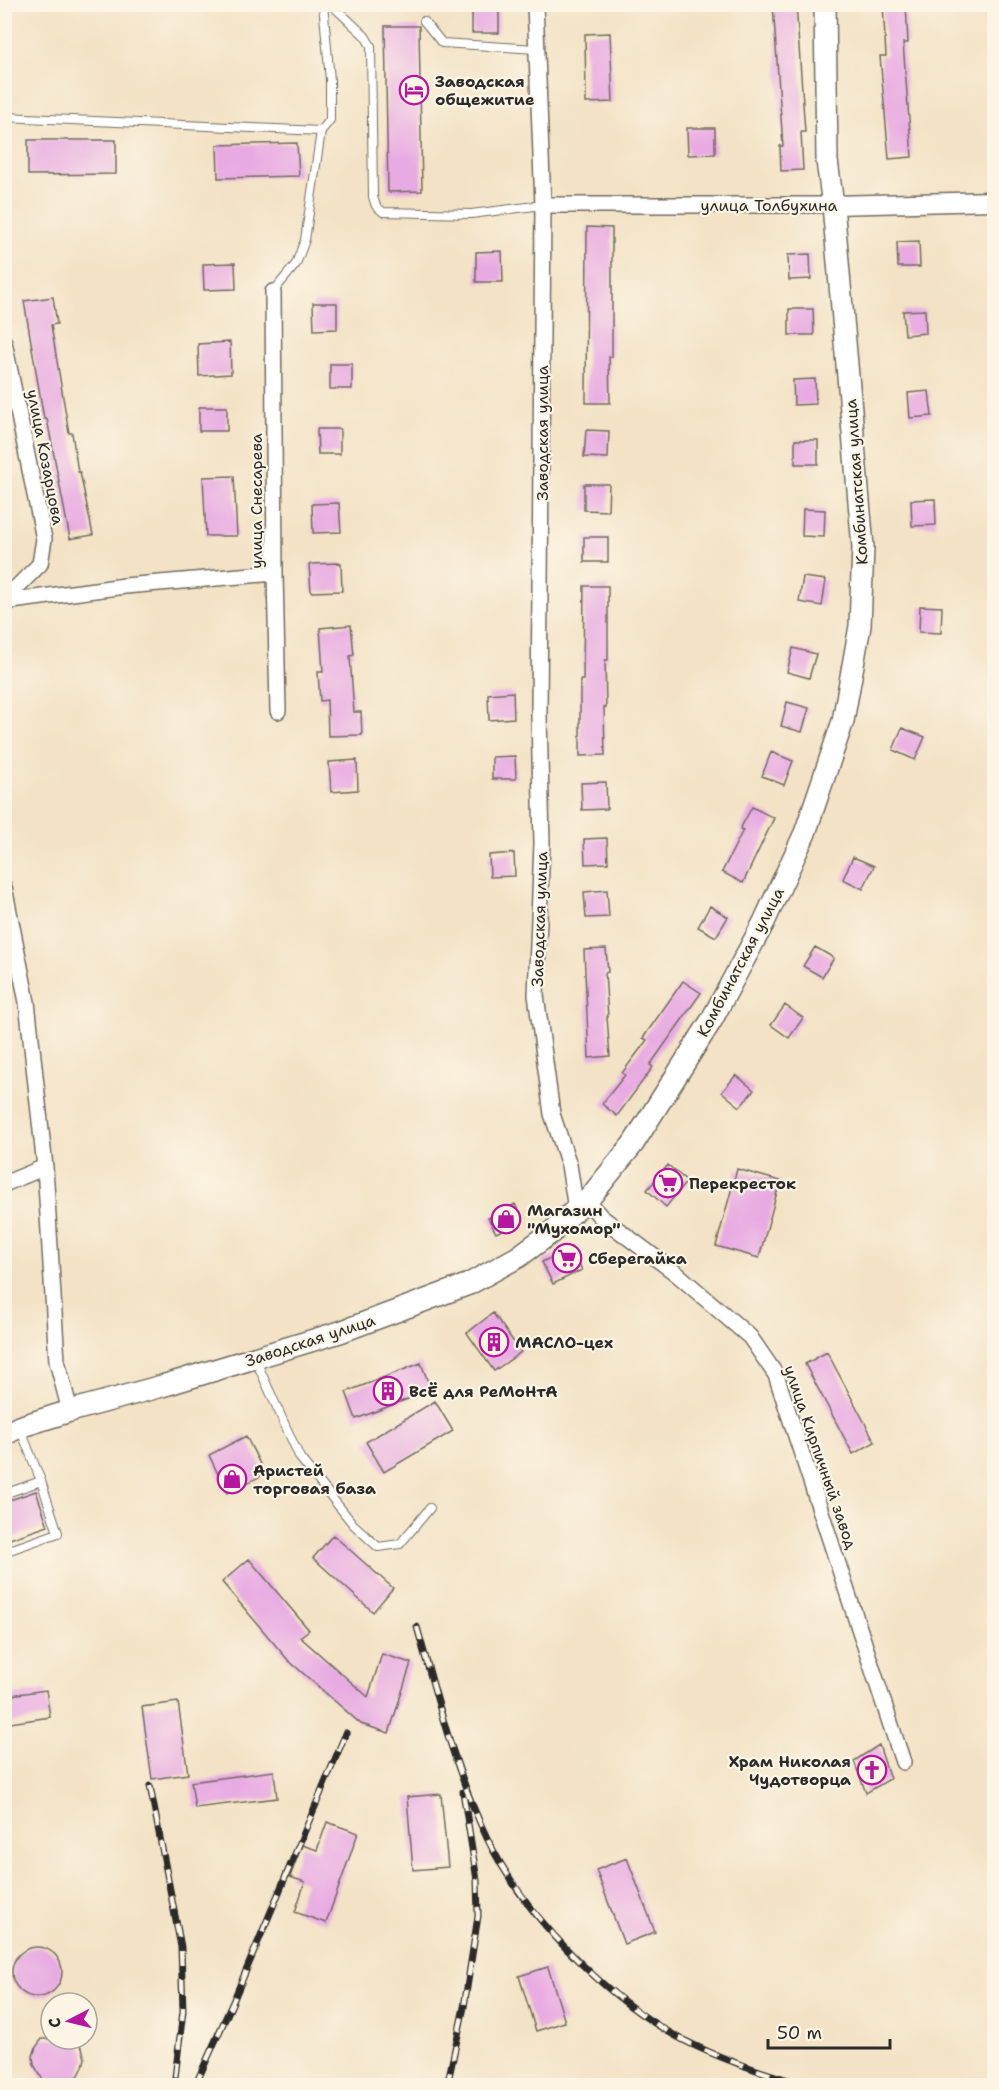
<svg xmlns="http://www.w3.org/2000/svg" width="999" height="2090" viewBox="0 0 999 2090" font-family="'Shantell Sans',sans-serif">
  <rect width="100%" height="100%" fill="#fcf5e5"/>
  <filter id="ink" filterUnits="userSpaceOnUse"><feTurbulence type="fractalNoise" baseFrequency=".0167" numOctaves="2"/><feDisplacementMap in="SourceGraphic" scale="12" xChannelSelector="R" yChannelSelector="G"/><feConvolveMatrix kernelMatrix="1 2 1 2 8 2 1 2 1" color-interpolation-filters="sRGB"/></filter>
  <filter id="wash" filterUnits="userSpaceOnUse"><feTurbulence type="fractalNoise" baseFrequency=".008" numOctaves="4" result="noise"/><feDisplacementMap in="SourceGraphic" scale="24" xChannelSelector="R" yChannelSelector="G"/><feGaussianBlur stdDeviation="1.35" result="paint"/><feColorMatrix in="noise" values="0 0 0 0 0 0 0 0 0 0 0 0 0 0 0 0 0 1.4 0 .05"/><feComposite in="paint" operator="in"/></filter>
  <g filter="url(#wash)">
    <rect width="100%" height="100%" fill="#f3e2c5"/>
    <g id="blocks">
      <path fill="#e8aae2" d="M472,4H499V33H472Z
        M773,4H796L805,132H801L803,170L781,171L780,146H783Z
        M883,4H906L908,43H903L912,157L889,159L880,56H886Z
        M385,26H419L422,191L388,192Z
        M610,33L613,102L586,103L585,34Z
        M687,128H715V154L688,155Z
        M28,140H116V174L28,175Z
        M297,143L299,176L218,178L217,145Z
        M587,227L612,228V357H609L610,403H586Z
        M919,241L920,267H898L897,242Z
        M502,251L503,282H476V252Z
        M810,254L811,279L789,280L788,255Z
        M235,263L236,289L204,290L203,264Z
        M53,297L57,324L51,325L69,433H72L78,472H80L93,535L70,539L47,419H44L24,301Z
        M313,303H337V329L314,330Z
        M789,309H813L814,335H789Z
        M925,310L926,333L905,335L903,311Z
        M230,342L231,374L199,376L198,344Z
        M330,364H352V389H330Z
        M815,379L816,404L794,405L793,380Z
        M929,391L932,416L910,418L908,393Z
        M199,407H227V431H199Z
        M317,429H340V454H318Z
        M586,430L609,431L608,458L584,457Z
        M795,440H818V464H795Z
        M234,476L237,536H206L203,477Z
        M584,484H609L608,511L584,510Z
        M935,499L936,525L912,526L911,500Z
        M339,503L341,532L313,533L312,504Z
        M803,509L825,510L824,537L802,536Z
        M584,537H608V562H584Z
        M341,563L342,591L311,592L309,564Z
        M803,577L826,580L822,606L799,602Z
        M584,586H608V660H605L606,707H604L605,755L580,756V680H583Z
        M920,606L942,607L941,633L919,632Z
        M351,625L354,655L350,656L354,712H361L362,735L328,736L327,700L320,701L318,672H323L320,628Z
        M793,648L816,654L809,678L787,672Z
        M513,692L514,718L489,720L488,694Z
        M787,702L809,708L802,732L781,726Z
        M902,728L925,737L915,760L893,750Z
        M771,752L793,761L784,785L762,776Z
        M515,756L516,779H492V757Z
        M357,760L358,790L331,792L329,762Z
        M606,782L607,809L582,810L581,783Z
        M752,807L774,818L743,883L722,872L743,830L740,829Z
        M607,838L608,863L585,864L584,839Z
        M514,853L515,876L490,877L489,855Z
        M853,857L874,866L863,889L843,879Z
        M607,890L609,917L586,918L584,892Z
        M710,906L728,917L716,937L698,927Z
        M815,947L834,958L822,977L803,966Z
        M606,949L608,972L605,973L608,1017H607L610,1056L589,1058L584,950Z
        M683,981L701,993L650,1065L653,1067L617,1116L602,1104L625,1075L622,1073L647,1040L643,1038Z
        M785,1005L803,1018L789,1038L771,1025Z
        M736,1075L754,1090L740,1107L722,1092Z
        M668,1165L687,1181L666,1207L647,1190Z
        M737,1169L780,1181L759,1258L716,1246Z
        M515,1204L523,1220L496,1233L488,1218Z
        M571,1247L582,1270L553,1284L542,1262Z
        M493,1313L521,1352L494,1371L467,1333Z
        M827,1352L875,1442L853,1454L805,1364Z
        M421,1363L431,1390L356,1419L346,1392Z
        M435,1401L453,1431L384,1472L366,1442Z
        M246,1436L265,1474L227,1493L209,1455Z
        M36,1491L48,1526L4,1541V1502Z
        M333,1535L393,1588L373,1612L313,1558Z
        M249,1559L309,1630L300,1637L368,1697L382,1654L411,1663L389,1733L361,1724L288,1660L222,1582Z
        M46,1690L50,1717L4,1724V1696Z
        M178,1702L188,1774L152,1779L142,1707Z
        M879,1745L890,1779L866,1793L854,1761Z
        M274,1771L277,1798L195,1808L191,1782Z
        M441,1794L448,1867L413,1870L407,1797Z
        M327,1822L358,1833L326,1923L295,1912L305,1882L290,1877L302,1845L317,1850Z
        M627,1858L655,1932L624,1944L596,1870Z
        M12 1972a25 25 0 1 1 50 0a25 25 0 1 1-50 0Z
        M548,1967L565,2022L536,2031L519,1976Z
        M42,2039H76L82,2048L85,2058L83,2067L79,2075L69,2083L60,2085L52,2084L43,2080L34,2065L33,2056L36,2047Z"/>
    </g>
  </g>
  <g filter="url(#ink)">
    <use href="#blocks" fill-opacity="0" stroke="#716b61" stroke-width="1.5"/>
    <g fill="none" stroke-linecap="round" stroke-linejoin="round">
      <g stroke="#716b61" stroke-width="10">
        <path id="service" d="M331,4L365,36L371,46L373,197L376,206L383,212L471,214L543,205
          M424,21L442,43L536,49
          M4,117L321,131L330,120V80L323,4
          M273,292L296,264L305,240L321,131
          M255,1359L300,1458L353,1524L378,1547L400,1544L430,1508
          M4,1494L41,1481
          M4,1552L58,1533L41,1481L20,1428"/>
      </g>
      <g stroke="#716b61" stroke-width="18">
        <path id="minor" d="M535,4L543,205L539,715L542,843L536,995L552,1114L569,1165L576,1209
          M543,205H833
          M273,292L275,573L278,711
          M4,342L44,539L40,564L4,600
          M4,602L125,586L275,573
          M4,887L27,1002L45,1167L57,1361L70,1411
          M4,1184L45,1167
          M587,1201L601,1217L677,1274L750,1337L776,1375L903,1762"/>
      </g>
      <g stroke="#716b61" stroke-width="21">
        <path id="tertiary" d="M833,205L994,201"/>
      </g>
      <g stroke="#716b61" stroke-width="24">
        <path id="secondary" d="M4,1435L19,1427L70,1411L162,1386L340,1332L469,1284L518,1257L552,1232L576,1209L587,1201L633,1144L711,1021L764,922L805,833L843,721L860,626L863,547L833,205L827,161L825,4"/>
      </g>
      <use href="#service" stroke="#fff" stroke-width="8"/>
      <use href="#minor" stroke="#fff" stroke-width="15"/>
      <use href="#tertiary" stroke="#fff" stroke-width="18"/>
      <use href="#secondary" stroke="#fff" stroke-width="21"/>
      <g stroke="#2b2b2b" stroke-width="7">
        <path id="rail" d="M417,1627C437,1698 455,1771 487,1838C526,1919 618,2012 700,2048C735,2064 771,2075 808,2086
          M150,1786L181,1947L183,2011L174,2086
          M195,2086L232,2004L346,1733
          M447,2086L464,2007L478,1916L477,1880L463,1792"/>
      </g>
      <use href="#rail" stroke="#fcf5e5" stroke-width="4.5" stroke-dasharray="14" stroke-linecap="butt"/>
    </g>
  </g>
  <defs>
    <g id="hotel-ring" transform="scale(1.5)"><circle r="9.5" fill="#fcf5e5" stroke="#b5179e" stroke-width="1.5"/><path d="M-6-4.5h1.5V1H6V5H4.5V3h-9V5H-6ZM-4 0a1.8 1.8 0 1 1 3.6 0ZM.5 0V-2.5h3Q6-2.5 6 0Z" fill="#b5179e"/></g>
    <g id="supermarket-ring" transform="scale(1.5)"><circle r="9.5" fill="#fcf5e5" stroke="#b5179e" stroke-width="1.5"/><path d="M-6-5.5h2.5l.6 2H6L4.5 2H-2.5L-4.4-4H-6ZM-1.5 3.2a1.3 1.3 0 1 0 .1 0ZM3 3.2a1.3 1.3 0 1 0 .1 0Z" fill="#b5179e"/></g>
    <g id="shop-ring" transform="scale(1.5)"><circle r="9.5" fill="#fcf5e5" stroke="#b5179e" stroke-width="1.5"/><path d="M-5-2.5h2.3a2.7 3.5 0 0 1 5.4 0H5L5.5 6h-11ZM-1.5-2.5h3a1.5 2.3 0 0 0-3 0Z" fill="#b5179e"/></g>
    <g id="building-ring" transform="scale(1.5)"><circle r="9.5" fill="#fcf5e5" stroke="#b5179e" stroke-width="1.5"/><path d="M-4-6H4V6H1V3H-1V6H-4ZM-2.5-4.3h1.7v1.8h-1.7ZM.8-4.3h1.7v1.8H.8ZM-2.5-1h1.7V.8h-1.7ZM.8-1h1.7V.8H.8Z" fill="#b5179e"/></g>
    <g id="church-ring" transform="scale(1.5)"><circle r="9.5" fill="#fcf5e5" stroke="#b5179e" stroke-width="1.5"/><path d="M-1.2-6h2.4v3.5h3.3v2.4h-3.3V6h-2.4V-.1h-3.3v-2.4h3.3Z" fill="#b5179e"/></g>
  </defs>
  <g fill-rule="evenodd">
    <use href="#hotel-ring" x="414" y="90"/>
    <use href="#supermarket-ring" x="668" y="1183"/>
    <use href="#shop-ring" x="506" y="1219"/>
    <use href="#supermarket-ring" x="567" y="1258"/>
    <use href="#building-ring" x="494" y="1342"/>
    <use href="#building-ring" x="388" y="1391"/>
    <use href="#shop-ring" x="232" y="1479"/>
    <use href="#church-ring" x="872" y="1770"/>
  </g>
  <g text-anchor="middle" stroke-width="4.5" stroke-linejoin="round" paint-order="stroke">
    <g font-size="16" font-weight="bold" fill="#2b2b2b" stroke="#fcf5e5" text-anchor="start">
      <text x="435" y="87">Заводская<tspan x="435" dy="18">общежитие</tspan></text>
      <text x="689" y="1189">Перекресток</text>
      <text x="527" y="1216">Магазин<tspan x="527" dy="18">"Мухомор"</tspan></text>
      <text x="588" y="1264">Сберегайка</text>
      <text x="515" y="1348">МАСЛО-цех</text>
      <text x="409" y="1397">ВсЁ для РеМоНтА</text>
      <text x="253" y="1476">Аристей<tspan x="253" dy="18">торговая база</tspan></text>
      <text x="851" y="1767" text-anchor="end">Храм Николая<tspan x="851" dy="18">Чудотворца</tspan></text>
    </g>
    <g font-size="16" fill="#2b2b2b" stroke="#fcf5e5">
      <text x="769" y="211">улица Толбухина</text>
      <text transform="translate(542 433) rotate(-90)" y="6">Заводская улица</text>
      <text transform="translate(46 457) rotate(79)" y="6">улица Козарцова</text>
      <text transform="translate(856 482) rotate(-94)" y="6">Комбинатская улица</text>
      <text transform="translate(256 501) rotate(-90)" y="6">улица Снесарева</text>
      <text transform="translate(539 919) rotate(-88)" y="6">Заводская улица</text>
      <text transform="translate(740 962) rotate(-62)" y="6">Комбинатская улица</text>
      <text transform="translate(310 1340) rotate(-18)" y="6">Заводская улица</text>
      <text transform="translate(821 1457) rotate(71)" y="6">улица Кирпичный завод</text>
    </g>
  </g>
  <rect width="999" height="2090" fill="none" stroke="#fcf5e5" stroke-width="24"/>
  <g transform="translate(69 2021) rotate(263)"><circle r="28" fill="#fcf5e5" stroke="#a8a49b" stroke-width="1.5"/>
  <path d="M0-4.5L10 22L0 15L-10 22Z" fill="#b5179e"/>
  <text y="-9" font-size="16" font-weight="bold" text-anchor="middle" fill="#2b2b2b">С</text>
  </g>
  <path d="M768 2039v9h122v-9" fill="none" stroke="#2b2b2b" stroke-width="3"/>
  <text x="777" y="2039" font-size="18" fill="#2b2b2b" stroke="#fcf5e5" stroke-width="4.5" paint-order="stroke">50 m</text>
</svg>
